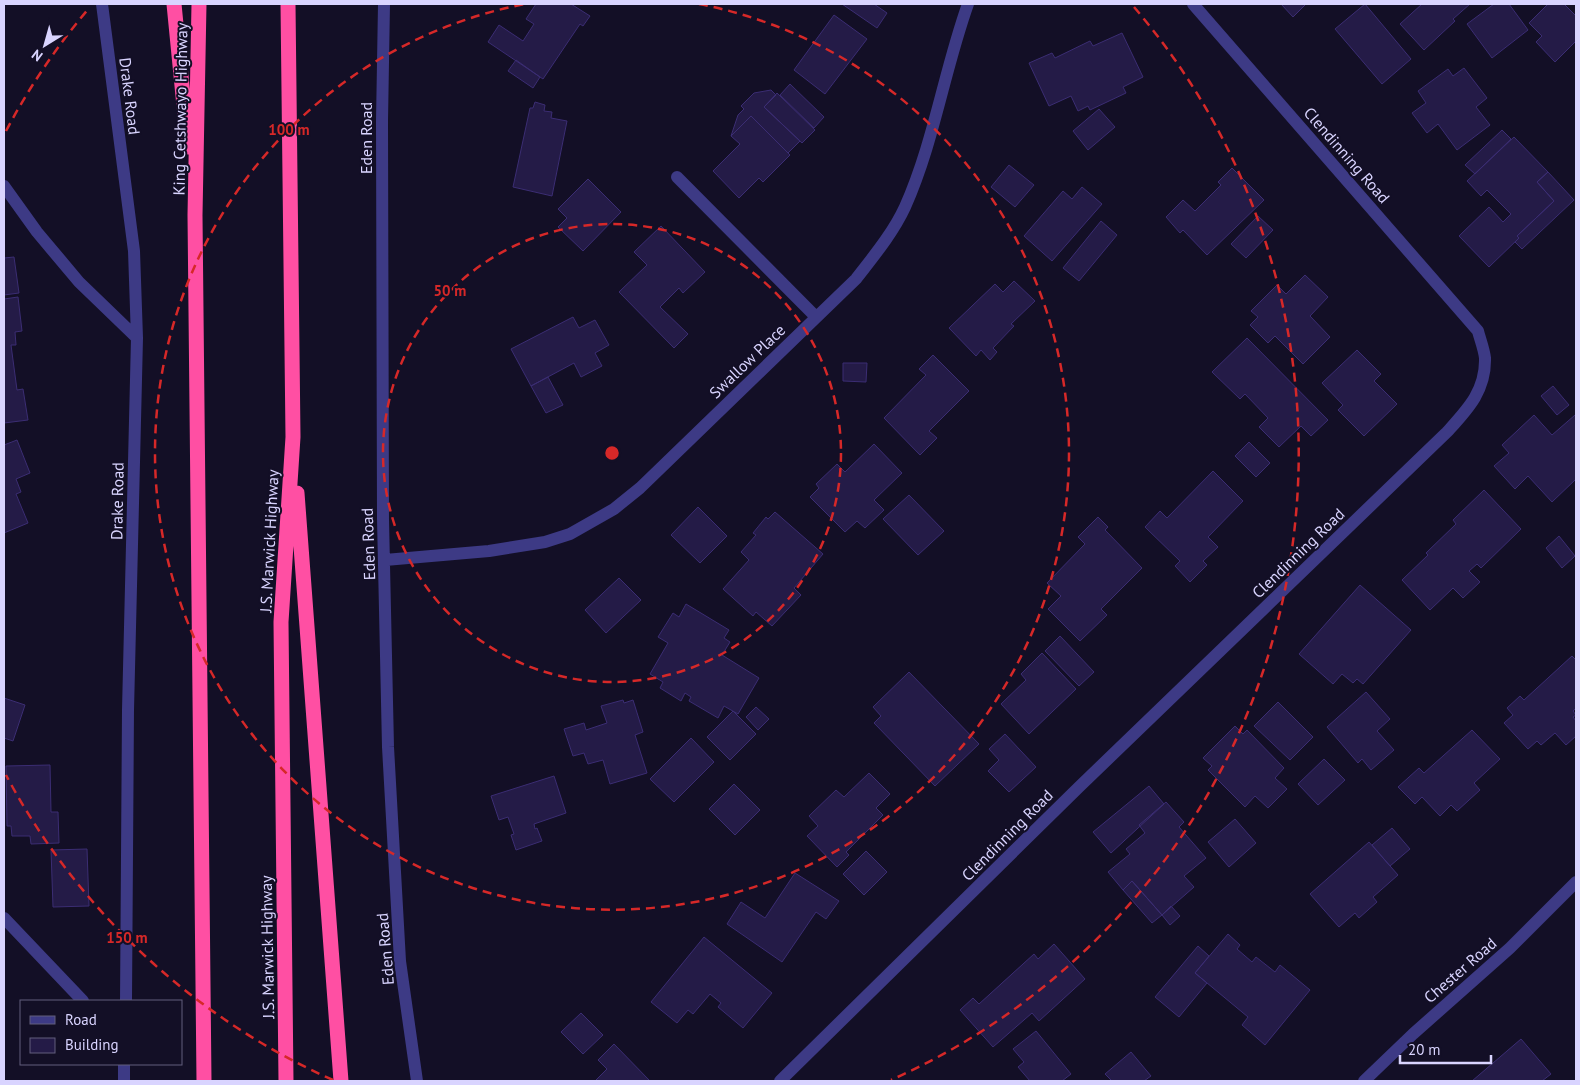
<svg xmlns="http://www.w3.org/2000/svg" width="1580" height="1085" viewBox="0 0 1580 1085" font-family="'PT Sans',sans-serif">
  <rect width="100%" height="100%" fill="#130f26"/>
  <path fill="#241b47" stroke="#3b2d73" d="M536,4H571L590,16L583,26L580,24L543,79L488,42L499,25L523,41L534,24L526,19Z
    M842,4H874L887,13L877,28Z
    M1281,4H1306L1293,17Z
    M1365,4L1411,59L1382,84L1335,29Z
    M1422,4H1470L1453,19L1455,21L1424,50L1400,24Z
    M1494,4H1509L1528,30L1492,58L1467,24Z
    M1548,4H1564L1576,16V41L1555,62L1536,42L1542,36L1529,23Z
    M834,15L867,39L825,94L794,70Z
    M1122,33L1143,77L1123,87L1126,93L1090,110L1088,106L1078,111L1071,96L1049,106L1029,63L1052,53L1055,58L1090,41L1093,46Z
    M516,60L540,77L533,88L508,71Z
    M1464,68L1487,98L1476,107L1490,125L1457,150L1438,124L1427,133L1412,113L1426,103L1418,91L1448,69L1453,76Z
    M790,84L824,117L814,128L780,95Z
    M771,90L776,95L764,107L800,141L788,153L751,116L731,136L738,115L744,109L741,106L754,93Z
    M777,93L815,130L802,143L764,107Z
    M535,102L545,105L544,111L552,112L551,118L567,121L552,196L513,187L530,108H533Z
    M1099,109L1115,127L1088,150L1073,131Z
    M751,116L790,155L763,182L759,178L739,198L713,171L740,144L731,136Z
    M1502,130L1511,139L1475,174L1465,165Z
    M1514,137L1548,172L1537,182L1554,201L1517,236L1519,238L1489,267L1459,236L1489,207L1503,222L1511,214L1487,190L1481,196L1467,181Z
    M1009,165L1034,185L1015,207L991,187Z
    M1232,168L1264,200L1207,255L1183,230L1180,233L1166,217L1183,200L1195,211L1221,185L1218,182Z
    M1548,172L1574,200L1522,249L1515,242L1519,238L1517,236L1554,201L1537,182Z
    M588,179L621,212L583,251L558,227L567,218L558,209Z
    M1082,187L1102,204L1052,261L1024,236L1063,191L1072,199Z
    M1258,216L1273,230L1246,258L1231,244Z
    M1101,221L1117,235L1079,281L1063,268Z
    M661,226L705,272L683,293L679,288L660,307L688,334L674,348L619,292L647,265L634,252Z
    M14,257L19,293L4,295V258Z
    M1305,275L1328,297L1310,316L1330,337L1303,364L1275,336L1268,343L1250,325L1258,317L1251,311L1277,285L1286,294Z
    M1014,281L1035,301L1011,324L1014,326L993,348L997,352L990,360L981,350L976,356L949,328L995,284L1003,292Z
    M18,297L22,331L15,332L16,345H11L17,390L23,389L28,420L4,423V299Z
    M573,317L579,328L595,320L609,345L595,353L602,366L581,377L574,363L531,386L511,349Z
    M1247,338L1328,420L1311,436L1301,426L1279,447L1259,427L1268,418L1245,394L1240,399L1212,372Z
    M1357,350L1381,374L1374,381L1397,404L1364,436L1338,410L1343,405L1322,383Z
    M933,355L969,391L929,431L937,438L920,455L884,418L926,375L919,369Z
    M843,363H867L866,382L843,381Z
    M548,377L563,405L546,413L531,386Z
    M1553,386L1569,405L1557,415L1541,396Z
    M1534,415L1552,435L1575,415L1576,417V479L1552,502L1528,476L1515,489L1494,466L1509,453L1502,445Z
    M17,440L30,473L16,479L21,492L16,494L28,523L4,533V445Z
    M1249,442L1270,463L1256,477L1235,456Z
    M874,444L902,473L874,500L884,510L865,528L857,521L845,532L810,497L819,488L816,484L837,464L845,472Z
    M1213,471L1243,501L1208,537L1218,547L1203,561L1207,565L1190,582L1175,566L1180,561L1145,527L1160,511L1167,518Z
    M1484,490L1521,529L1481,568L1477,564L1469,571L1480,582L1463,598L1453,588L1430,610L1402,580L1428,555L1426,553L1456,524L1453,520Z
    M909,495L944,531L918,555L883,519Z
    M698,507L727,536L700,563L671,535Z
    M775,512L823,554L794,588L801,595L772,626L756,612L753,616L723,589L749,560L741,552L756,535L753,533L766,517L768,519Z
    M1098,517L1108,527L1105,530L1142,568L1101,609L1107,615L1080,641L1048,609L1061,596L1047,583L1085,544L1078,537Z
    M1559,536L1575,556L1562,568L1546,548Z
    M619,578L641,600L606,633L585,610Z
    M1360,585L1411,630L1363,684L1357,679L1353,683L1342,674L1333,684L1299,654Z
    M686,604L729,630L724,638L730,642L722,655L759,678L738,714L724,706L718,718L689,701L691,697L685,693L681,701L660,688L663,682L650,674L668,643L658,637L673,613L679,617Z
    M1060,636L1094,672L1079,686L1045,651Z
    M1042,653L1076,689L1029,734L1001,704L1026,680L1021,674Z
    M1572,656L1576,660V708L1573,711L1576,715L1573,717L1576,721V736L1566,745L1555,733L1541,745L1537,741L1528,749L1504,723L1513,715L1507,708L1520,696L1524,700Z
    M909,672L979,744L935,786L874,723L881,716L873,707Z
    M1366,692L1390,719L1377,731L1394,750L1371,770L1362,759L1358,763L1327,727Z
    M4,698L25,705L13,741L4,738Z
    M623,700L624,703L633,700L643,732L635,735L647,773L610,784L603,760L588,764L584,753L573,756L564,729L584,723L586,730L607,723L601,706Z
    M1278,702L1313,737L1290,760L1254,726Z
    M756,707L769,719L758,730L746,717Z
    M733,711L756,734L730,760L707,737Z
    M1235,726L1243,734L1247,730L1284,768L1275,778L1287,789L1268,808L1255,796L1245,807L1208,770L1212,766L1203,758Z
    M1472,730L1500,759L1474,783L1480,790L1457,811L1451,805L1440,816L1422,797L1415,804L1398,787L1419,768L1424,773Z
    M1005,734L1036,767L1009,792L988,771L999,760L989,749Z
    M691,738L714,762L674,802L650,779Z
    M1324,759L1345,780L1318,805L1298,784Z
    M50,765L51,812H58L59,843L31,844L30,836H12L11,826H7L6,766Z
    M869,773L890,794L876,808L883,815L846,852L849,855L837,867L807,836L818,826L809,816L836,790L844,797Z
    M554,776L566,813L534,824L535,829L537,828L542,841L516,850L511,835L514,834L508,817L499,820L491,796Z
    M734,784L760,810L735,835L709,809Z
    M1149,786L1164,804L1111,853L1093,832Z
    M1166,802L1184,822L1179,827L1206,858L1184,876L1194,887L1162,915L1132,881L1123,890L1108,872L1130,854L1126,849L1145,833L1139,825Z
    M1235,819L1256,843L1229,867L1208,842Z
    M1392,828L1410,849L1390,866L1372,845Z
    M1369,842L1398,875L1373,897L1377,902L1359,918L1355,913L1339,927L1310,894Z
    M87,849L89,906L53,907L51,850Z
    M866,851L887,872L864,895L843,874Z
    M795,873L839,901L826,919L816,912L782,962L727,924L741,902L765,918Z
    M1132,881L1162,915L1152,923L1123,890Z
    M1171,906L1180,916L1170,925L1162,915Z
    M1228,934L1240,945L1237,949L1252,962L1256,957L1275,972L1280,965L1310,990L1265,1045L1242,1025L1248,1017L1195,973Z
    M704,937L772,993L743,1028L718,1007L721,1003L710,994L693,1014L688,1010L677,1023L651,1002Z
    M1054,944L1085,979L1039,1021L1032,1013L993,1047L960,1010L973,998L979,1004L1034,954L1038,959Z
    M1198,946L1209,956L1195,973L1207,983L1179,1017L1155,997Z
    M581,1013L603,1035L583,1054L561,1032Z
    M1036,1031L1071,1074L1062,1081H1030L1018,1067L1024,1062L1013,1049Z
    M1521,1039L1551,1074L1542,1081H1472Z
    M614,1044L650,1081H595L607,1069L598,1060Z
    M1131,1052L1151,1076L1144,1081H1112L1105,1074Z"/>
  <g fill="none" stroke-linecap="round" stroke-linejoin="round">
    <path stroke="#3d3a85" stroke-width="12" d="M102,4L134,251L137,338L128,710L126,1001
      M384,4L382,121L383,519L388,747L400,961L417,1081
      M677,177L816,317
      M4,186L37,232L79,282L137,338
      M385,560L489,551L545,542L570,534L614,509L640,488L856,279C873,257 893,233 905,207C934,142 944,71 968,4
      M4,918L83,1001
      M124,1081V1064
      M780,1081L1079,787L1447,432C1467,410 1486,391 1485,358C1484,349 1480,339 1478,331L1193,4
      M1364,1081L1413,1034L1510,948L1576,882"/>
    <path stroke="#ff4fa3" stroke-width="15" d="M174,4L188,147
      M199,4L195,215L204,1081
      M297,493L341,1081
      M286,1081L281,622L293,437L288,4"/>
  </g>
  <g fill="none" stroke="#d62828" stroke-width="2.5" stroke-dasharray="9 6">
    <circle cx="612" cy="453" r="229"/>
    <path d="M699 4A457 457 0 1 1 525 4"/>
    <path d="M333 1080A686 686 0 0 1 6 775M6 131A686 686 0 0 1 90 7M1134 7A686 686 0 0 1 891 1080"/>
  </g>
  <g text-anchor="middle" stroke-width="4" stroke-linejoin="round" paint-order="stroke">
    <g font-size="16" fill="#d9d4ff" stroke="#130f26">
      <text transform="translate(130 96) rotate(83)" y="6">Drake Road</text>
      <text transform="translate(180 109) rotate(-89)" y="6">King Cetshwayo Highway</text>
      <text transform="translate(366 138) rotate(-90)" y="6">Eden Road</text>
      <text transform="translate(1347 155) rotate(49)" y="6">Clendinning Road</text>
      <text transform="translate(747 361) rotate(-44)" y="6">Swallow Place</text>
      <text transform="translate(117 501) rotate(-89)" y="6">Drake Road</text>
      <text transform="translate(269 541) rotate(-87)" y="6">J.S. Marwick Highway</text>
      <text transform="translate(368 544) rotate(-92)" y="6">Eden Road</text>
      <text transform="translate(1298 553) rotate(-44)" y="6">Clendinning Road</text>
      <text transform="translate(1007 835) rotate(-45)" y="6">Clendinning Road</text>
      <text transform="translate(267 947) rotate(-91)" y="6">J.S. Marwick Highway</text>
      <text transform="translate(385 949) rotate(-95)" y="6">Eden Road</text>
      <text transform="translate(1460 970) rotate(-41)" y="6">Chester Road</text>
    </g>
  </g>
  <circle cx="612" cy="453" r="8" fill="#d62828" stroke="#130f26" stroke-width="2.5"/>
  <g font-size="15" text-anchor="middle" font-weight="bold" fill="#d62828" stroke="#130f26" stroke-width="4" stroke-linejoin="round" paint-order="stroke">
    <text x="289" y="135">100 m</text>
    <text x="450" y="296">50 m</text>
    <text x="127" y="943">150 m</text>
  </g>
  <rect width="1580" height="1085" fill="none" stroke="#d9d4ff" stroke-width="10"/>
  <rect x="20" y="1000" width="162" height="65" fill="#130f26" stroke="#625e7d"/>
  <rect x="30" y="1016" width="25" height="8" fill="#3d3a85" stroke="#625e7d"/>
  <text x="65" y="1025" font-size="15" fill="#d9d4ff">Road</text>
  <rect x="30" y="1038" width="25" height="15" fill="#241b47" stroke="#625e7d"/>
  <text x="65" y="1050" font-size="15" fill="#d9d4ff">Building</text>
  <g transform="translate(45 45) rotate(217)" stroke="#130f26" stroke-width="4" paint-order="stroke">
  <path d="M0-4L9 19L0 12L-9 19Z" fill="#d9d4ff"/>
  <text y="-8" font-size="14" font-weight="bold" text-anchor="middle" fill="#d9d4ff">N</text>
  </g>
  <path d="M1400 1055v8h91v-8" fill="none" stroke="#d9d4ff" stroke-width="2.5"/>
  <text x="1408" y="1055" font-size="15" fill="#d9d4ff" stroke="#130f26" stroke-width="4" paint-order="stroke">20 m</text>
</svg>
